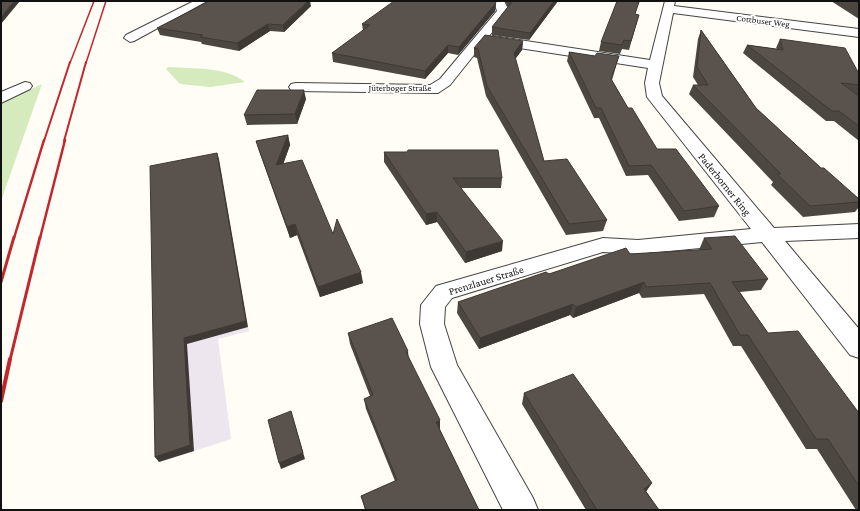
<svg xmlns="http://www.w3.org/2000/svg" width="860" height="511" viewBox="0 0 860 511" font-family="'Crimson Pro',serif">
  <rect width="100%" height="100%" fill="#fffdf5"/>
  <path fill="#eee6ef" d="M152,170L242,297L249,331L218,339L231,439L158,463Z"/>
  <path fill="#d5ebbd" d="M168,67C193,69 225,66 245,82L210,87L180,84L166,69Z
    M42,84L1,201V103Z"/>
  <g fill="none" stroke-linecap="round" stroke-linejoin="round">
    <g stroke="#444" stroke-width="2">
      <path id="minor" d="M194,1H207L134,41L130,42L124,38L126,35Z
        M487,1H504L509,11L450,85L438,93L296,91L291,90L289,87L291,84L296,83L430,85L440,79L497,11L495,5L488,3Z
        M665,1H675L674,6L859,29V37L673,13L659,83L662,96L774,228L859,224V238L785,241L859,329V358L850,355L762,242L638,254L603,252L452,298L445,307L444,324L457,365L533,498L538,510H503L431,367L420,324L421,305L436,286L603,238L638,240L751,229L647,97L645,83L648,68L493,44L487,40L493,36L650,60Z
        M25,82L30,83L32,86L30,89L1,103V92Z"/>
    </g>
    <use href="#minor" fill="#fff" fill-rule="evenodd"/>
    <path stroke="#c4262e" stroke-width="1.5" d="M70,63L94,1
      M86,63L106,1"/>
    <path stroke="#c4262e" stroke-width="2" d="M44,141L70,62
      M64,141L86,62"/>
    <path stroke="#c4262e" stroke-width="2.5" d="M14,238L44,140
      M40,238L65,140"/>
    <path stroke="#c4262e" stroke-width="3" d="M1,282L14,237
      M10,360L40,237"/>
    <path stroke="#c4262e" stroke-width="4" d="M1,401L10,359"/>
  </g>
  <path fill="#4d4742" d="M505,1H558L529,40L492,35V27L508,7Z
    M831,1H859V19Z
    M636,2L635,14L639,15L629,50L622,49L620,54L599,51L601,42Z
    M496,3L495,11L458,55L448,53L425,79L333,62L332,53L363,31L362,24Z
    M311,6L284,32L270,31L239,51L202,44L201,42L160,35L157,28Z
    M701,30L756,108L821,168L859,199V207L855,212L803,217L771,185L773,182L689,94L693,85H698L693,77L698,39Z
    M780,39L859,72V95H857L859,96V141L834,121H826L743,53L747,45L777,49L776,48Z
    M523,41L522,50L515,59L544,161L607,220L603,231L566,235L486,96L477,58L474,57V48Z
    M569,52L595,56H619L612,80L628,108L657,149L719,206L714,217L679,221L648,175L626,176L599,118H594L567,61Z
    M306,99L297,124L247,125L244,115Z
    M288,135L290,145L283,164L333,234L363,283L320,297L297,235L290,238L259,151L256,141Z
    M384,152L502,178L501,188H461L502,251L465,263L437,222L426,225L384,162Z
    M704,238L768,279L761,290L740,292L768,333L859,413V510H856L817,449H806L741,346H733L704,294L642,298L639,293L573,318L570,315L479,349L457,313L458,302L549,274L630,254L699,250Z
    M348,333L408,357L440,430L479,510H365L361,496L395,481L366,409L364,399L370,396L350,344Z
    M524,393L652,483L646,491L659,510H586L522,404Z"/>
  <path fill="#3f3936" d="M14,1H20L1,24V17Z
    M308,1H310L311,6L284,32L283,25Z
    M554,1H558L529,40L530,33Z
    M496,3L495,11L458,55L459,47Z
    M268,24L270,31L239,51L237,43Z
    M523,41L522,50L513,62L514,53Z
    M448,45V53L425,79V71Z
    M304,90L306,99L297,124L295,114Z
    M288,135L290,145L279,176L276,165Z
    M217,153L219,159L248,327L187,344L194,451L159,462L155,457L184,338Z
    M437,212V222L426,225V214Z
    M295,224L297,235L290,238L287,227Z
    M503,241L502,251L465,263L466,252Z
    M361,272L363,283L320,297L318,287Z
    M644,282L639,293L573,318L576,307Z
    M573,304L570,315L479,349L480,338Z
    M408,351L409,362L406,352Z
    M291,411L305,459L281,469L279,463Z
    M440,420V430L436,422Z
    M652,483L645,493L644,489Z"/>
  <path fill="#5a524d" stroke="#3f3936" d="M1,1H14L1,17Z
    M210,1H308L283,25L268,24L237,43L200,37L203,35L157,28Z
    M394,1H495L496,3L459,47L448,45L425,71L332,53L370,25L362,24Z
    M510,1H554L530,33L492,27L511,3Z
    M617,1H636V2H639L635,14L639,15L631,41L624,40L622,45L601,42Z
    M855,1H859V3Z
    M701,30L756,108L821,168H824L859,199V202L810,206L777,174H781L693,85H708L697,67Z
    M485,35L523,41L514,53L544,161L567,159L607,220L569,224L487,86L478,49L474,48Z
    M780,39L845,48L858,72H859V85L841,83L859,96V126L839,111H832L747,45L783,50Z
    M569,52L595,56L597,53L619,56L611,79L628,108H632L657,149H676L719,206L684,211L651,165L629,166L601,108H596Z
    M257,90H304L295,114L244,115Z
    M288,135L276,165L302,160L333,234L337,219L361,272L318,287L295,224L287,227L256,141Z
    M408,150H498L502,178H453L503,241L466,252L437,212L426,214L384,152H407Z
    M217,153L246,321L184,338L190,445L155,457L150,166Z
    M735,236L768,279L732,282L768,333L798,331L859,413V486L828,439H816L748,335H740L710,283L646,287L644,282L576,307L573,304L480,338L458,302L546,272L549,274L626,248L630,254L712,249L704,238Z
    M392,318L408,351L406,352L440,420L436,422L479,510H366L361,496L397,480L364,399L373,395L348,333Z
    M573,374L652,483L644,489L659,510H597L524,393Z
    M291,411L303,453L279,463L268,420Z"/>
  <g text-anchor="middle" stroke-width="4" stroke-linejoin="round" paint-order="stroke">
    <g font-size="9" fill="#111" stroke="#fff">
      <text transform="translate(763 21) rotate(7)" y="3">Cottbuser Weg</text>
      <text x="400" y="91">Jüterboger Straße</text>
    </g>
    <g font-size="11" fill="#111" stroke="#fff">
      <text transform="translate(725 184) rotate(51)" y="4">Paderborner Ring</text>
      <text transform="translate(486 280) rotate(-17)" y="4">Prenzlauer Straße</text>
    </g>
  </g>
  <rect width="860" height="511" fill="none" stroke="#111111" stroke-width="4"/>
</svg>
